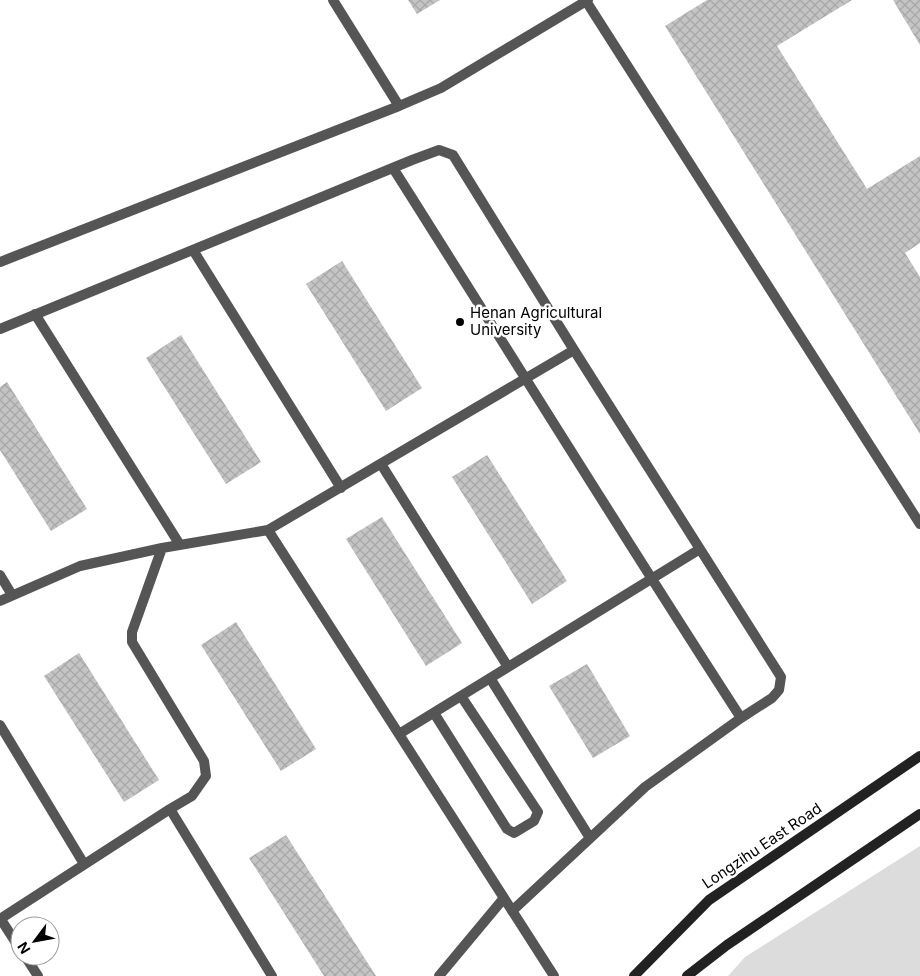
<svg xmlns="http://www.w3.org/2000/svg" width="920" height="976" viewBox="0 0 920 976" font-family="Inter,sans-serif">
  <defs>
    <pattern id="building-cross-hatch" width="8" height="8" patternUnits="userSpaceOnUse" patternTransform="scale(1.25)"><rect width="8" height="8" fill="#c4c4c4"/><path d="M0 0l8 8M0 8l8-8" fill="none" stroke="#a7a7a7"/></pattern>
  </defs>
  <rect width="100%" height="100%" fill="#fff"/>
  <path fill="#dcdcdc" d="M920,846V976H728L745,957Z"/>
  <path fill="url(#building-cross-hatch)" d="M408,0H440L417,14Z
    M707,0H852L777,46L867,189L920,156V243L905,253L920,277V434L665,26Z
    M893,0H920V45Z
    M342,261L422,388L386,411L306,284Z
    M181,335L261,462L226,484L146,358Z
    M7,382L87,509L51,531L0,450V387Z
    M487,455L567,581L532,604L452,477Z
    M382,517L462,643L426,666L346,539Z
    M236,622L316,749L281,771L201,645Z
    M79,653L159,780L124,802L44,676Z
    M587,664L630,736L593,758L549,686Z
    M286,835L376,976H324L249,858Z"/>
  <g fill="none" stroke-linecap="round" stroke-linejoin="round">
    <path stroke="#555" stroke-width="10" d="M333,0L399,106
      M586,1L920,524
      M393,168C509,351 623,536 741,718
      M193,250L341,488
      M0,262L399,106L441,88L588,0
      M35,314L180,545
      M0,329L412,160L439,150L453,155L574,350L781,677L779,690L772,698L741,718L645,787L512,911
      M381,464L508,667
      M268,530L554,976
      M0,575L12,595
      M0,601L80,566L162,548L268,530L574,350
      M490,678L590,838
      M434,713L507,829L514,833L534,821L538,812L461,696
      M0,725L84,864
      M399,734L700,549
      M170,809L272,976
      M0,918L20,949
      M0,919L170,809L192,796L206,776L204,761L132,642V632L162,548
      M25,956L38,976
      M439,976L504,898"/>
    <path stroke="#222" stroke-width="10" d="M634,976L709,900L920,756
      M687,976L727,945L920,814"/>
  </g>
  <circle fill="#000" stroke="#fff" stroke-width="2" cx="460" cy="322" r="5"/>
  <g text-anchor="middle" stroke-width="5" stroke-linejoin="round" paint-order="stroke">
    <g font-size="15" fill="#000" stroke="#fff" text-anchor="start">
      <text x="470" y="318">Henan Agricultural<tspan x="470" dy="17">University</tspan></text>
    </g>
    <g font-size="15" fill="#000" stroke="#fff">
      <text transform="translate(762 846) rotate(-34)" y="5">Longzihu East Road</text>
    </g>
  </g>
  <g transform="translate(35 941) rotate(238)"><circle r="24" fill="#ffffff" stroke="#999999"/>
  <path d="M0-4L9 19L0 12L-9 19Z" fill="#000000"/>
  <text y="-8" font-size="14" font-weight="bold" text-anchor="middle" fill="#000000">N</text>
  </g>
</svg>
